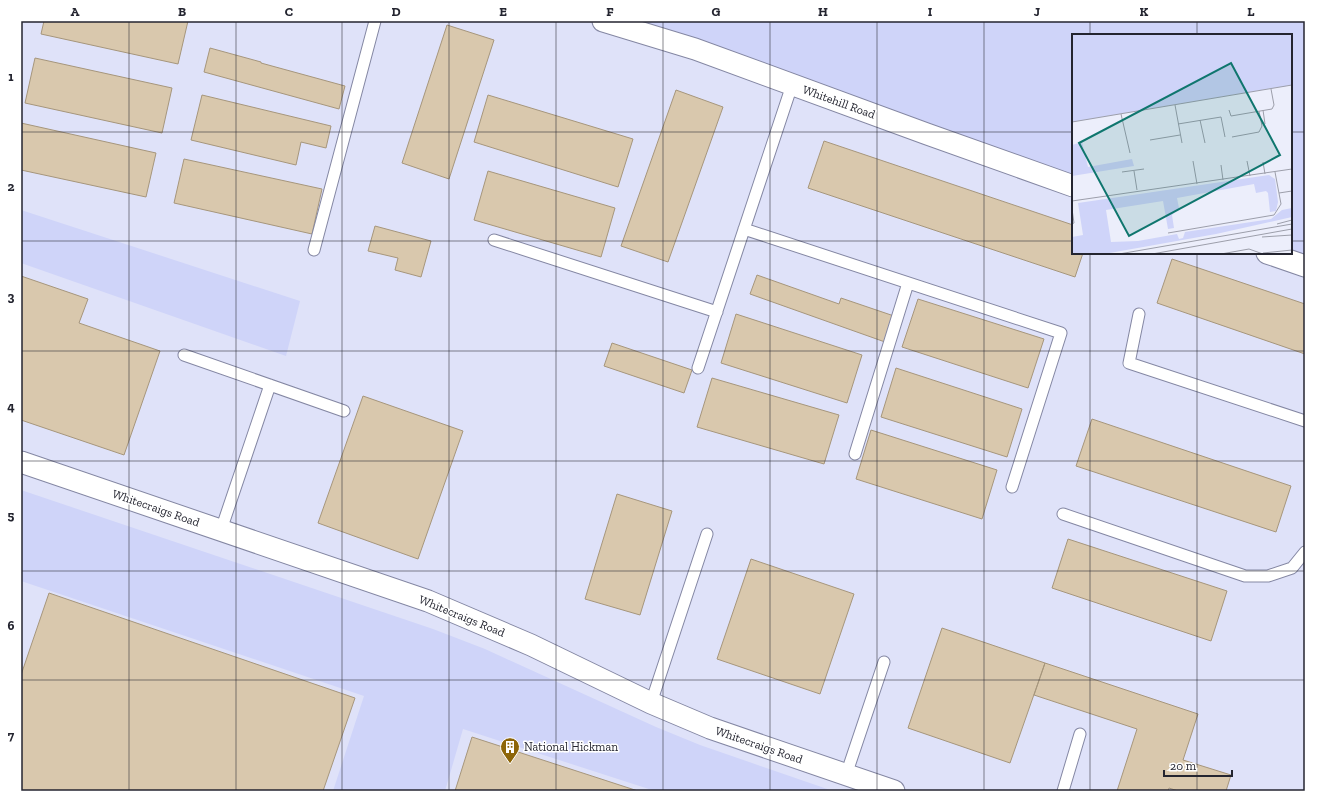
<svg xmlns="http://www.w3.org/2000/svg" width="1326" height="812" viewBox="0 0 1326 812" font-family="'Zilla Slab',serif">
  <rect width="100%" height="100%" fill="#eceefb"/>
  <path fill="#dfe2f9" d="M21,21H608L1073,179V253H1290L1305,258V791H21Z"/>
  <path fill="#cfd4f9" d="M603,21H1305V266L1291,253V35H1073V186Z
    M21,210L300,301L286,356L21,263Z
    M21,490L433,629L485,649L656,727L700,745L833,791H655L463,729L445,791H333L364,696L21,581Z"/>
  <path fill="#d9c8ad" stroke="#a6967c" d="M44,21H188L178,64L41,34Z
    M447,25L494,40L449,179L402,163Z
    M210,48L261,62V63L345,86L339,109L204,72Z
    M35,58L172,88L162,133L25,103Z
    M676,90L723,107L668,262L621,246Z
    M202,95L331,126L326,148L301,142L296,165L191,140Z
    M488,95L633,139L618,187L474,142Z
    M21,123L156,153L146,197L21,170Z
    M824,141L1073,225V253H1083L1075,277L808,188Z
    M184,159L322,189L312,234L174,203Z
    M488,171L615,208L601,257L474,220Z
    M375,226L431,241L421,277L395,270L398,258L368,251Z
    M1172,259L1305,304V354L1157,303Z
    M757,275L839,304L841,298L894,316L885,342L750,294Z
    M21,276L88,299L79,323L160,351L124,455L21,420Z
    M918,299L1044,339L1028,388L902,347Z
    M736,314L862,355L847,403L721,363Z
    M612,343L692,370L684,393L604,366Z
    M896,368L1022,409L1007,457L881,417Z
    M712,378L839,415L824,464L697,427Z
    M363,396L463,431L418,559L318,523Z
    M1092,419L1291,486L1276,532L1076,466Z
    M871,430L997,470L982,519L856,479Z
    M617,494L672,511L640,615L585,599Z
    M1068,539L1227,591L1211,641L1052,588Z
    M751,559L854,594L820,694L717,659Z
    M49,593L355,698L323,791H21V675Z
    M942,628L1045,663L1010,763L908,728Z
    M1045,663L1198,714L1183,760L1231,775L1226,791H1178L1169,788L1168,791H1117L1137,729L1034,695Z
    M472,737L638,791H455Z"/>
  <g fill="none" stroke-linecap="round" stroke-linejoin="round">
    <g stroke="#8487a3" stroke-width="13">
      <path id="service" d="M744,229L1061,333L1012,487
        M494,240L717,312
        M314,250L375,21
        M1139,314L1129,363L1305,421
        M184,355L344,411
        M698,368L792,85
        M855,454L908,283
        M1063,514L1245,576H1268L1292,568L1305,552
        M221,530L270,385
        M651,703L707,534
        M846,775L884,662
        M1063,791L1080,734"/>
    </g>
    <g stroke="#8487a3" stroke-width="23">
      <path id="minor" d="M603,21L695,49L927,134L1073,186
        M1267,253L1305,266
        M21,462L428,601L531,645L651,703L710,728L894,791"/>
    </g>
    <use href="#service" stroke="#fff" stroke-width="11"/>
    <use href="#minor" stroke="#fff" stroke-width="21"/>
  </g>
  <path fill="none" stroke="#242530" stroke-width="1" stroke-opacity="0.55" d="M129,21V791M236,21V791M342,21V791M449,21V791M556,21V791M663,21V791M770,21V791M877,21V791M984,21V791M1090,21V35M1197,21V35M21,132H1073M1291,132H1305M21,241H1073M1291,241H1305M1090,253V791M1197,253V791M21,351H1305M21,461H1305M21,571H1305M21,680H1305"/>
  <defs>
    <g id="building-pin" transform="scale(1)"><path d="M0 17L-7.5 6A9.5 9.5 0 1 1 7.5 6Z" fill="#8d6508" stroke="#fff"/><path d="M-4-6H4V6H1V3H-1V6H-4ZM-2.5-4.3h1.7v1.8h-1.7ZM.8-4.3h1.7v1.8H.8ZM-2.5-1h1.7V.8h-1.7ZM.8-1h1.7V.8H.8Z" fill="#fff"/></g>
  </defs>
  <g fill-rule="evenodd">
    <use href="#building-pin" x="510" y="747"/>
  </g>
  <g text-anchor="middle" stroke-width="3" stroke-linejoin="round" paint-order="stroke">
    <g font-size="12" fill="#242530" stroke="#fff">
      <text transform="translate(839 102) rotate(20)" y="4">Whitehill Road</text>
      <text transform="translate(156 508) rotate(19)" y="4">Whitecraigs Road</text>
      <text transform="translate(462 616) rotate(22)" y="4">Whitecraigs Road</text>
      <text transform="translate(759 745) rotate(19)" y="4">Whitecraigs Road</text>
    </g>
    <g font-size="12" fill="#242530" stroke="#fff" text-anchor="start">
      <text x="524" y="751">National Hickman</text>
    </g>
  </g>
  <g transform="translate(1072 34)">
    <rect width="220" height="220" fill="#eceefb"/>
    <path d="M0,0H220V51L0,88ZM10,108L16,133L60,125L62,132L0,142V111ZM197,141L203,145L206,168L204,177L198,178L196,159L194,157L184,159L182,150L105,164L107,174L100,181L102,194L96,195L91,167L34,176L39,208L66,207L105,200L107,205L111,204L113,198L199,185L210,176L220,174V183L144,200L32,220L0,219V203L11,201L6,169Z" fill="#cfd4f9"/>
    <path fill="none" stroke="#9c9eaa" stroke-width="1" d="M103,71L110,109M157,76L159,82L200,75L202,71L199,55M191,76L193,90M49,80L58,119M128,86L133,109M0,88L220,51M106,90L149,83L153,103M160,103L187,98L190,92L187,77M78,106L108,101M121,127L125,150M175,127L178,142M191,128L193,140M149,131L151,146M62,137L65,156M50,138L72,135M207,159L220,157M0,167L220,135M0,175L2,189L0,190M205,190L220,186M96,199L202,181L209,170L203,138M190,203L220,201M191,219L220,216M47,220L220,190M80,220L220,195M149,220L177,215L191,220"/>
    <path fill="#0f766e" fill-opacity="0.15" stroke="#0f766e" stroke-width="2" d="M159,29L208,121L57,202L7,109Z"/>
    <rect width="220" height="220" fill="none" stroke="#242530" stroke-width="2"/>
  </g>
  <rect width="1326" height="812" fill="none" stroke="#ffffff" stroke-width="44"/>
  <path d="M1164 770v6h68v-6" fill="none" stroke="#242530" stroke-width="2"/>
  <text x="1170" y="770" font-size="12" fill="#242530" stroke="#ffffff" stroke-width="3" paint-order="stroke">20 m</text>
  <rect x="22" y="22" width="1282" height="768" fill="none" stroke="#242530" stroke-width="1.5"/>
  <g font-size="13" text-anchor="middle" font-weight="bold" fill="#242530">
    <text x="75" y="16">A</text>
    <text x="182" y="16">B</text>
    <text x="289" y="16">C</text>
    <text x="396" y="16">D</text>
    <text x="503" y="16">E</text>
    <text x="610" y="16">F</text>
    <text x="716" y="16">G</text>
    <text x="823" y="16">H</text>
    <text x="930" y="16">I</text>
    <text x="1037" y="16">J</text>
    <text x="1144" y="16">K</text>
    <text x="1251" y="16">L</text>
    <text x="11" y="81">1</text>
    <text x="11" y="191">2</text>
    <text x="11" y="301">3</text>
    <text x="11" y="411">4</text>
    <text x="11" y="520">5</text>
    <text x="11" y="630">6</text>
    <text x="11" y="740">7</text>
  </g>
</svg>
